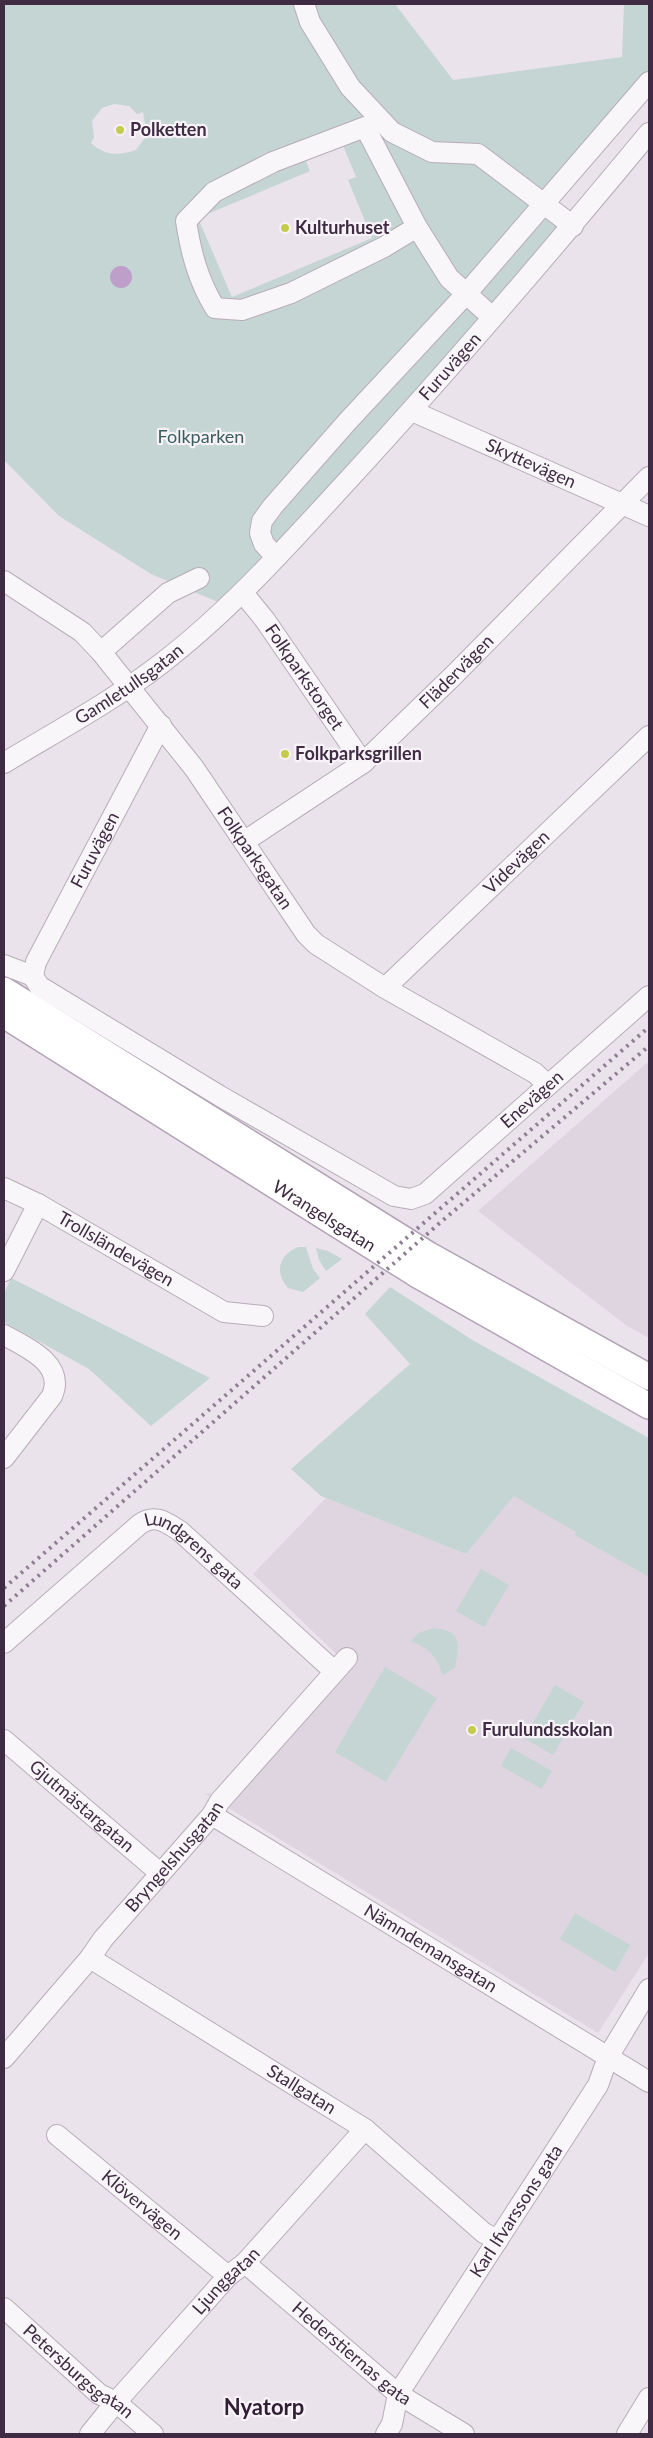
<svg xmlns="http://www.w3.org/2000/svg" width="653" height="2438" viewBox="0 0 653 2438" font-family="Lato,sans-serif">
  <rect width="100%" height="100%" fill="#eae3eb"/>
  <path fill="#ded5e0" d="M649,1061V1338L627,1326L478,1211Z
    M649,1443V1953L598,2033L204,1793L236,1797L349,1666L253,1574L326,1498L466,1554L514,1496Z"/>
  <path fill="#c4d5d4" fill-rule="evenodd" d="M4,4H395L453,80L622,57L624,4H649V77L545,192L582,225L236,612L225,605L151,574L59,516L4,460ZM114,104L129,106L137,114L143,112L147,135L136,150C118,156 105,156 91,143L94,137L92,121L102,108ZM342,143L356,177L348,180L372,238L232,297L198,218L310,171L305,159Z
    M298,1247H306L313,1269L320,1278L303,1292L288,1288C274,1272 279,1255 298,1247Z
    M316,1248L328,1251L342,1259L326,1271L319,1260Z
    M11,1278L210,1378L151,1426L89,1369L4,1322V1294Z
    M390,1287L474,1341L649,1438V1577L575,1535L576,1532L514,1496L466,1554L321,1496L291,1469L410,1364L365,1314Z
    M481,1569L509,1585L484,1627L456,1611Z
    M434,1628C463,1631 459,1645 455,1668L443,1675C436,1656 430,1649 411,1641L418,1633Z
    M385,1667L437,1698L386,1782L335,1752Z
    M555,1685L584,1702L553,1755L524,1738Z
    M511,1748L552,1771L542,1789L501,1766Z
    M575,1913L630,1945L615,1972L560,1939Z"/>
  <path fill="#be9fca" d="M110 277a11 11 0 1 1 22 0a11 11 0 1 1-22 0Z"/>
  <g fill="none" stroke-linecap="round" stroke-linejoin="round">
    <g stroke="#b7acb9" stroke-width="22">
      <g id="minor">
        <path d="M304,4L310,22L350,87L392,132L432,152L478,154L573,226"/>
        <path d="M417,227L384,247L291,293L242,310L215,308C198,280 191,253 186,221L214,192L273,162L365,127L417,227L449,278L492,317"/>
        <path id="s1" d="M412,411L649,516"/>
        <path d="M276,557L264,544L260,533L262,521L273,506L347,422L466,294L649,82"/>
        <path id="s2" d="M4,581L82,632L101,652L194,768L306,934L316,944L385,988L535,1073L547,1084"/>
        <path id="s3" d="M243,593L265,620L363,763"/>
        <path d="M101,652L168,593L199,578"/>
        <path id="s4" d="M4,763C57,731 113,701 162,663C232,609 290,543 350,478C453,366 552,250 649,133"/>
        <path id="s5" d="M245,841L363,763L453,676L649,477"/>
        <path d="M4,965L33,976"/>
        <path id="s6" d="M33,976L39,986L220,1096L394,1196L411,1199L425,1194L649,996"/>
        <path id="s7" d="M33,976L36,962L161,725"/>
        <path id="s8" d="M385,988L649,736"/>
        <path d="M4,1188L38,1204"/>
        <path id="s9" d="M4,1271L38,1204L224,1312L263,1316"/>
        <path d="M4,1335C26,1347 66,1364 52,1396L4,1458"/>
        <path id="s10" d="M4,1643L140,1524C155,1513 167,1523 180,1531L334,1671"/>
        <path id="s11" d="M4,1740L160,1873"/>
        <path id="s12" d="M212,1815L649,2082"/>
        <path id="s13" d="M90,1958L365,2129L484,2233L498,2240"/>
        <path id="s14" d="M4,2058L90,1958L103,1939L212,1815L220,1801L347,1658"/>
        <path id="s15" d="M57,2135L228,2276"/>
        <path id="s16" d="M245,2263L398,2394L464,2434"/>
        <path id="s17" d="M4,2308L99,2394L116,2402L153,2434"/>
        <path id="s18" d="M90,2434L116,2402L228,2276L245,2263L365,2129"/>
        <path id="s19" d="M386,2434L392,2424L398,2394L598,2085L608,2057L649,1989"/>
        <path d="M627,2434L649,2398"/>
      </g>
    </g>
    <g stroke="#b3a3b7" stroke-width="28">
      <g id="major">
        <path d="M4,990L429,1255L649,1377"/>
        <path id="s20" d="M4,1015L416,1274L649,1406"/>
      </g>
    </g>
    <use href="#minor" stroke="#f9f6f9" stroke-width="20"/>
    <use href="#major" stroke="#fff" stroke-width="25"/>
    <path stroke="#907d94" stroke-width="4" stroke-dasharray="2.5 5" stroke-linecap="butt" d="M4,1588L649,1027
      M4,1606L442,1221L649,1046"/>
  </g>
  <g fill="#c5cc4c" stroke="#f7f3f8" stroke-width="2">
    <circle cx="120" cy="130" r="5"/>
    <circle cx="285" cy="228" r="5"/>
    <circle cx="285" cy="754" r="5"/>
    <circle cx="472" cy="1730" r="5"/>
  </g>
  <g text-anchor="middle" stroke-width="4.5" stroke-linejoin="round" paint-order="stroke">
    <g font-size="18" font-weight="bold" fill="#3f2b43" stroke="#f7f3f8" text-anchor="start">
      <text x="130" y="136">Polketten</text>
      <text x="295" y="234">Kulturhuset</text>
      <text x="295" y="760">Folkparksgrillen</text>
      <text x="482" y="1736">Furulundsskolan</text>
    </g>
    <g font-size="18" fill="#3f2b43" stroke="#f7f3f8">
      <text dy="6" stroke="none"><textPath href="#s4" startOffset="601">Furuvägen</textPath></text>
      <text dy="6" stroke="none"><textPath href="#s1" startOffset="130">Skyttevägen</textPath></text>
      <text dy="6" stroke="none"><textPath href="#s5" startOffset="272">Flädervägen</textPath></text>
      <text dy="6" stroke="none"><textPath href="#s3" startOffset="104">Folkparkstorget</textPath></text>
      <text dy="6" stroke="none"><textPath href="#s4" startOffset="148">Gamletullsgatan</textPath></text>
      <text dy="6" stroke="none"><textPath href="#s7" startOffset="141">Furuvägen</textPath></text>
      <text dy="6" stroke="none"><textPath href="#s2" startOffset="378">Folkparksgatan</textPath></text>
      <text dy="6" stroke="none"><textPath href="#s8" startOffset="182">Videvägen</textPath></text>
      <text dy="6" stroke="none"><textPath href="#s6" startOffset="599">Enevägen</textPath></text>
      <text dy="6" stroke="none"><textPath href="#s20" startOffset="378">Wrangelsgatan</textPath></text>
      <text dy="6" stroke="none"><textPath href="#s9" startOffset="165">Trollsländevägen</textPath></text>
      <text dy="6" stroke="none"><textPath href="#s10" startOffset="246">Lundgrens gata</textPath></text>
      <text dy="6" stroke="none"><textPath href="#s11" startOffset="102">Gjutmästargatan</textPath></text>
      <text dy="6" stroke="none"><textPath href="#s14" startOffset="264">Bryngelshusgatan</textPath></text>
      <text dy="6" stroke="none"><textPath href="#s12" startOffset="256">Nämndemansgatan</textPath></text>
      <text dy="6" stroke="none"><textPath href="#s13" startOffset="249">Stallgatan</textPath></text>
      <text dy="6" stroke="none"><textPath href="#s15" startOffset="110">Klövervägen</textPath></text>
      <text dy="6" stroke="none"><textPath href="#s19" startOffset="260">Karl Ifvarssons gata</textPath></text>
      <text dy="6" stroke="none"><textPath href="#s18" startOffset="205">Ljunggatan</textPath></text>
      <text dy="6" stroke="none"><textPath href="#s16" startOffset="140">Hederstiernas gata</textPath></text>
      <text dy="6" stroke="none"><textPath href="#s17" startOffset="98">Petersburgsgatan</textPath></text>
    </g>
    <g font-size="18" fill="#395e5f" stroke="#f7f3f8">
      <text x="201" y="443">Folkparken</text>
    </g>
    <g font-size="22" font-weight="bold" fill="#311d34" stroke="#f7f3f8">
      <text x="264" y="2415">Nyatorp</text>
    </g>
  </g>
  <rect width="653" height="2438" fill="none" stroke="#3f2b43" stroke-width="10"/>
</svg>
